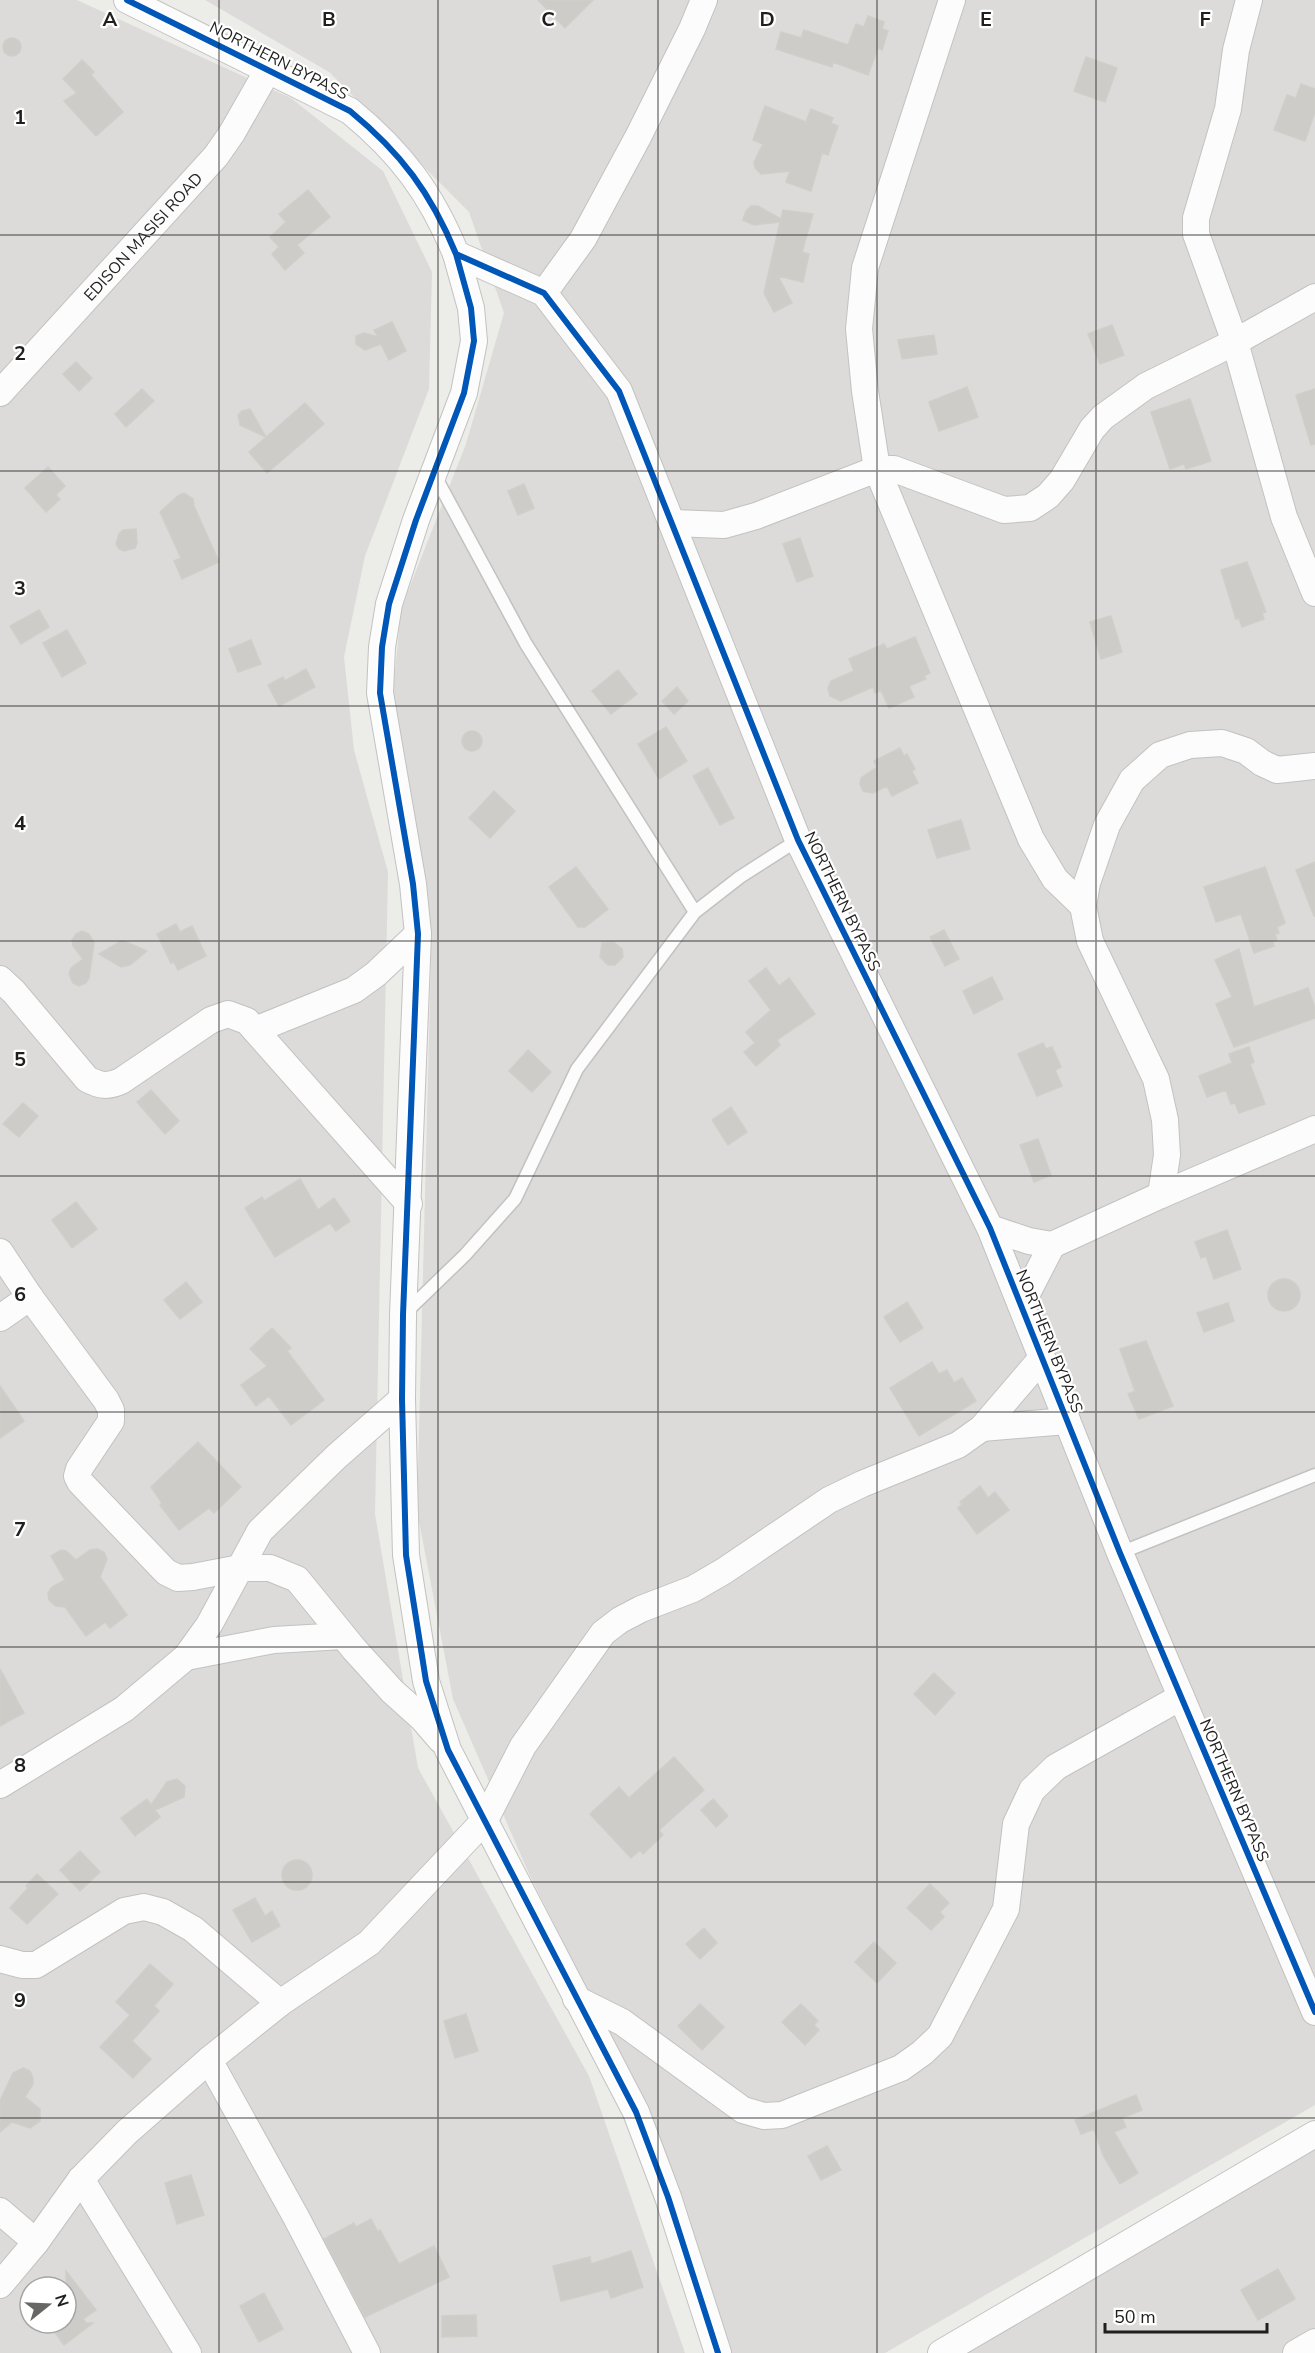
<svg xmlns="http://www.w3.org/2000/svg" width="1315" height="2353" viewBox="0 0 1315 2353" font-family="'Nunito Sans',sans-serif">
  <rect width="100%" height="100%" fill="#ecece8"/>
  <path fill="#dcdbd9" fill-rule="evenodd" d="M0,0H77L291,98L383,171L432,272L429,389L365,556L344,657L354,750L388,872L375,1514L418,1768L589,2076L685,2353H0ZM30,2287H66V2323H30Z
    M205,0H1315V2105L885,2353H731L654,2123L530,1876L453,1699L417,1511L431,959L391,714L401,609L466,444L504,313L469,212L329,72Z
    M1315,2133V2353H950Z"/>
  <path fill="#cdccc9" stroke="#cfcec9" stroke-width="1.5" d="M538,0H593L565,28Z
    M868,16L884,22L882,29L888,31L882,50L878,48L868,75L833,62L832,67L776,49L781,32L801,38L804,30L848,45L856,24L864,27Z
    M3 47a9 9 0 1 1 18 0a9 9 0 1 1-18 0Z
    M1086,57L1117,68L1105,102L1074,91Z
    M82,60L94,72L91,75L123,112L96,136L64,101L77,93L63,79Z
    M1301,84L1315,89V112L1305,141L1274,130L1287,95L1296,98Z
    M765,106L806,122L811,109L833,118L831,123L838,126L828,155L822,153L811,191L786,182L790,171L761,174L755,168L754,162L763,144L753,140Z
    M308,190L330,217L297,245L304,253L285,270L272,254L279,247L270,237L286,222L279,214Z
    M751,206H758L781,219L783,210L813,214L802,252L809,254L803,282L778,276L792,303L774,312L764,293L780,222L754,225L743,220L746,211Z
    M392,322L406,351L389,360L381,344L365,350L356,344V336L364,333L378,337L374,330Z
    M1112,325L1124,355L1100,364L1088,334Z
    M934,335L937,354L902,359L898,340Z
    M76,362L92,378L79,391L63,374Z
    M967,387L978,417L939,431L929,402Z
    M142,389L154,401L126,427L115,414Z
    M1315,389V444L1311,445L1296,395Z
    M1190,399L1211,461L1186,469L1184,464L1170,469L1151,412Z
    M305,403L324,424L267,473L249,452Z
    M250,409L266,437L240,425L238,415L242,411Z
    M48,467L65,486L56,495L60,499L46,512L25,488Z
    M524,484L534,508L518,515L508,491Z
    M184,493L193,499L194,506L219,562L182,579L174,561L181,558L160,512L179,495Z
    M136,529L137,543L135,548L124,551L119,549L116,544L119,534L123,530Z
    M800,538L813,576L797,582L783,544Z
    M1247,562L1266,612L1262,613L1264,619L1242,627L1239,618L1236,619L1221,570Z
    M39,610L49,627L21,644L10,626Z
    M1111,616L1122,652L1101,659L1090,622Z
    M67,630L86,663L62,677L43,643Z
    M915,637L930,673L924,676L926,679L909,686L914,697L889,708L881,690L875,693L873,687L841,701L830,696L828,688L831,681L854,671L849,659L884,644L887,649Z
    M251,640L261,664L238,672L229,649Z
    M306,669L315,687L279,706L268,685L283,677L285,681Z
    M618,670L637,694L611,714L592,691Z
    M677,687L688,701L674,714L662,701Z
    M666,727L687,761L659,779L638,744Z
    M462 741a10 10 0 1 1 20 0a10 10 0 1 1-20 0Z
    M900,748L904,756L907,754L915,769L912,771L918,783L892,796L887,786L873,793L863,791L860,784L861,778L877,767L874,761Z
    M708,768L734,818L720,825L693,776Z
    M494,791L515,811L490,838L469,818Z
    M961,820L970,849L937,858L928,830Z
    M1315,862V916H1314L1296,870Z
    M576,867L608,909L585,927H578L549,887Z
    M1265,867L1285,923L1277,927L1279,933L1275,934L1277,940L1273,941L1274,946L1254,953L1241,914L1216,922L1204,887Z
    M176,924L180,932L192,926L206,956L178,970L174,962L171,963L157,934Z
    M944,930L959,959L945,966L930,937Z
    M82,931L89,934L94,943L89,978L86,983L79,986L73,983L69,974L71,968L83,959L73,946L72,940L76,934Z
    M121,941L126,942L147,951L130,965L121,967L99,954Z
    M613,942L622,949L623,957L615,965H608L600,957L602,943Z
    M1239,949L1254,1007L1308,988L1315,1008V1018L1234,1047L1216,1004L1232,997L1215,960Z
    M766,968L779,986L789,978L815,1014L777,1040L780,1045L756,1066L744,1052L755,1043L746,1032L771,1010L749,981Z
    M992,977L1003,999L974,1014L963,991Z
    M1043,1043L1046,1049L1052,1047L1061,1067L1055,1070L1062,1086L1037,1096L1018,1054Z
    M1249,1047L1254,1062L1250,1064L1265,1104L1239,1113L1235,1103L1231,1104L1226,1090L1207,1097L1199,1076L1232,1063L1229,1054Z
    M528,1050L551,1072L532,1092L509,1071Z
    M151,1090L179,1121L165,1134L137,1102Z
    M23,1103L38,1116L19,1137L3,1124Z
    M731,1107L747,1132L728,1145L712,1120Z
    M1038,1139L1051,1175L1034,1182L1020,1145Z
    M300,1179L318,1210L334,1198L350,1221L336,1231L330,1223L275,1257L245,1208L262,1197L264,1201Z
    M76,1202L97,1229L72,1248L52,1220Z
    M1227,1230L1241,1269L1214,1279L1206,1256L1201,1258L1195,1242Z
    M1268 1295a16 16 0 1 1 32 0a16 16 0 1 1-32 0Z
    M186,1282L202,1302L180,1319L164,1300Z
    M907,1302L923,1328L900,1342L884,1317Z
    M1228,1303L1234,1321L1204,1332L1197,1313Z
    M272,1328L291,1348L287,1351L324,1400L291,1425L269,1396L256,1406L241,1385L267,1366L250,1349Z
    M1146,1341L1173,1406L1139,1419L1128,1394L1135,1391L1120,1349Z
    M932,1362L939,1374L947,1370L954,1383L962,1378L976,1401L919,1436L890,1388Z
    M0,1386L24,1421L0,1438Z
    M198,1442L241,1487L214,1513L209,1508L179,1530L160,1505L162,1503L151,1487Z
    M980,1486L988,1498L995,1492L1009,1510L977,1534L958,1508L962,1504L960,1502Z
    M97,1549L104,1552L107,1559L100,1577L127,1615L110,1628L105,1622L86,1636L65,1607L56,1606L49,1600L48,1593L52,1587L65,1580L51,1556L61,1550L66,1551L76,1560L90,1550Z
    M0,1669L24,1713L0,1726Z
    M934,1673L955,1693L935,1715L914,1694Z
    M674,1757L704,1790L659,1830L663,1835L643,1854L640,1850L631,1858L590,1814L619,1787L629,1798Z
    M177,1779L185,1786L184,1797L155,1810L160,1817L135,1836L121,1818L147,1799L151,1805L167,1782Z
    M713,1799L728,1816L716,1827L701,1810Z
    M80,1851L100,1872L80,1891L60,1870Z
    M282 1875a15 15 0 1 1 30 0a15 15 0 1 1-30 0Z
    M37,1874L58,1894L27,1924L10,1908L28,1888L26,1886Z
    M930,1884L949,1903L940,1912L944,1917L931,1930L907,1908Z
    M255,1898L265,1916L272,1911L280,1926L252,1942L233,1910Z
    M704,1928L717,1943L700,1959L686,1944Z
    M874,1942L896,1963L877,1983L855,1962Z
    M150,1964L173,1984L154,2006L159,2011L132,2041L151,2059L133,2078L100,2047L130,2015L116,2002Z
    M700,2004L724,2027L702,2050L678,2026Z
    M801,2004L818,2021L814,2025L819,2030L805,2045L782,2022Z
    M466,2014L478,2051L455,2058L444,2021Z
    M23,2068L30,2071L33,2078V2084L25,2097L40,2109V2121L30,2128L12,2122L0,2132V2101L13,2073Z
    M1136,2095L1142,2110L1122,2118L1126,2127L1114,2132L1138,2173L1120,2184L1103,2155L1094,2129L1081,2134L1075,2120Z
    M827,2146L841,2170L821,2180L808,2156Z
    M191,2175L204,2215L177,2224L165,2183Z
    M371,2219L378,2232L380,2230L399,2264L434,2246L449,2277L365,2317L324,2239L354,2223L356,2227Z
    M631,2251L643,2287L611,2298L608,2289L561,2301L553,2266L590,2257L591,2264Z
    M1278,2269L1295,2299L1258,2320L1241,2290Z
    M66,2271L96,2310L83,2319L86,2323H93L64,2345L48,2323H66Z
    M264,2293L283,2329L259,2342L240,2306Z
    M476,2315L477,2336L442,2337V2316Z"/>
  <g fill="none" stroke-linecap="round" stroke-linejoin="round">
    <g stroke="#c2c2c0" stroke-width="15">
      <path id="service" d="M434,474L526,644L695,912
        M404,1314L465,1255L515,1199L577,1069L695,912L740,877L798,840
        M1120,1553L1315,1475"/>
    </g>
    <g stroke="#c2c2c0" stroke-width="28">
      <g id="minor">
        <path d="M127,0L350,111C401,153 431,193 456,254L544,293L619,391L798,840L990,1228L1120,1553L1315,2012"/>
        <path d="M952,0L865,268L859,329L865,391L877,469L1031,839L1055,879L1083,906"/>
        <path d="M1249,0L1236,50L1228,109L1196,218V234L1235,342L1284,517L1315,593"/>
        <path d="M456,254L471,308L474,341L464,393L416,520L389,604L382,647L380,693L413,884L418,934L403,1315L402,1399L406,1555L426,1681L448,1750L636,2112L668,2197L718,2353"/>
        <path d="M544,293L583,239L638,137L692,29L704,0"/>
        <path id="s1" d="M0,393L216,156L232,133L269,68"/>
        <path d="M673,523L724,525L756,516L877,469H894L1004,510L1030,508L1048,496L1062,480L1092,429L1103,417L1146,386L1235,342L1315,297"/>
        <path d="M0,979L14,992L87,1079C100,1086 108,1087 121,1081L211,1020L228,1014L247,1021L409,1204"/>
        <path d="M255,1030L354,990L376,974L418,934"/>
        <path d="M1161,1195L1167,1155L1165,1120L1156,1079L1090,941L1083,906L1087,883L1107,825L1132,780L1160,755L1190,745L1222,743L1246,751L1262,763L1277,770L1315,766"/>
        <path d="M990,1228L1029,1241L1052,1245L1161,1195L1315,1129"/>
        <path d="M0,1252L30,1297L106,1400L111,1410V1421L79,1469L77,1476L80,1482L166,1572L178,1578L193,1577L240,1568H270L297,1579L354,1649L392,1691L422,1718L441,1740"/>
        <path d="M1021,1305L1052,1245"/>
        <path d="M0,1318L30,1297"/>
        <path d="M982,1428L1067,1421"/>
        <path d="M186,1657L274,1640L343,1636"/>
        <path d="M0,1785L124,1709L186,1657L209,1625L260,1531L336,1457L402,1399"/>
        <path d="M0,1959L22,1965H36L124,1911L144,1907L163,1912L193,1929L280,2003"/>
        <path d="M576,1999L622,2022L743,2110L764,2116L782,2115L901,2068L922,2053L940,2036L1006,1909L1016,1824L1032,1790L1056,1767L1181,1697"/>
        <path d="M209,2060L296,2217L367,2353"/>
        <path d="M81,2179L188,2353"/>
        <path d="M0,2211L36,2242"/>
        <path d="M0,2285L36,2242L81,2179L127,2132L209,2060L280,2003L369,1943L485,1820L523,1746L603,1633L620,1620L641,1609L693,1589L724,1571L829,1500L862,1484L958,1445L982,1428L1042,1358"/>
        <path d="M941,2353L1315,2134"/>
        <path d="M1296,2353L1315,2342"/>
      </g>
    </g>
    <use href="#service" stroke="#fcfcfc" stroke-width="12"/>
    <use href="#minor" stroke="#fcfcfc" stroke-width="26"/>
    <g stroke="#fff" stroke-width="10">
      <path id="cycleway" d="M127,0L350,111C401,153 431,193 456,254L544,293L619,391L798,840L990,1228L1120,1553L1315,2012
        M456,254L471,308L474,341L464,393L416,520L389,604L382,647L380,693L413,884L418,934L403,1315L402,1399L406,1555L426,1681L448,1750L636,2112L668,2197L718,2353"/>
    </g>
    <use href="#cycleway" stroke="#0057b8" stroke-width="6"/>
  </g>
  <path fill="none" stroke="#1f1f1f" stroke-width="1.5" stroke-opacity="0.55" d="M219,0V2353M438,0V2353M658,0V2353M877,0V2353M1096,0V2353M0,235H1315M0,471H1315M0,706H1315M0,941H1315M0,1176H1315M0,1412H1315M0,1647H1315M0,1882H1315M0,2118H1315"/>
  <g text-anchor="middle" stroke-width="4.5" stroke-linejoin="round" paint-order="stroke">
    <g font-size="16" fill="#1f1f1f" stroke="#fff">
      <text transform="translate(279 60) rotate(27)" y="6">NORTHERN BYPASS</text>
      <text dy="6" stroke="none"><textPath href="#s1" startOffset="212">EDISON MASISI ROAD</textPath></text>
      <text transform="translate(843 901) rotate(64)" y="6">NORTHERN BYPASS</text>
      <text transform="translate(1050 1341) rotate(68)" y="6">NORTHERN BYPASS</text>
      <text transform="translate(1235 1790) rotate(67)" y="6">NORTHERN BYPASS</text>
    </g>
  </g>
  <g font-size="20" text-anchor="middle" font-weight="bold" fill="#1f1f1f" stroke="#fff" stroke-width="4.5" stroke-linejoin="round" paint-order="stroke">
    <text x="110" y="26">A</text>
    <text x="329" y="26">B</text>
    <text x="548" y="26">C</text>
    <text x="767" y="26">D</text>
    <text x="986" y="26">E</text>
    <text x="1205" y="26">F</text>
    <text x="20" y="124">1</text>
    <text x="20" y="360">2</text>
    <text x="20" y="595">3</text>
    <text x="20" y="830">4</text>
    <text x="20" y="1066">5</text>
    <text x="20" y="1301">6</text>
    <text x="20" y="1536">7</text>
    <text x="20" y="1772">8</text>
    <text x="20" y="2007">9</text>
  </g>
  <g transform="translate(48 2305) rotate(72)"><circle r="28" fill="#ffffff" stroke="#a5a5a5" stroke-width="1.5"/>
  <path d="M0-4.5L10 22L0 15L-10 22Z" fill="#676765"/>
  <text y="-9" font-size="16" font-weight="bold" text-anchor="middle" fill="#1f1f1f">N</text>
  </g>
  <path d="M1105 2323v9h162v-9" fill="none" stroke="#1f1f1f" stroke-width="3"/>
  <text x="1114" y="2323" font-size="18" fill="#1f1f1f" stroke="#ffffff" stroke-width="4.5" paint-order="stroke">50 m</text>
</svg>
